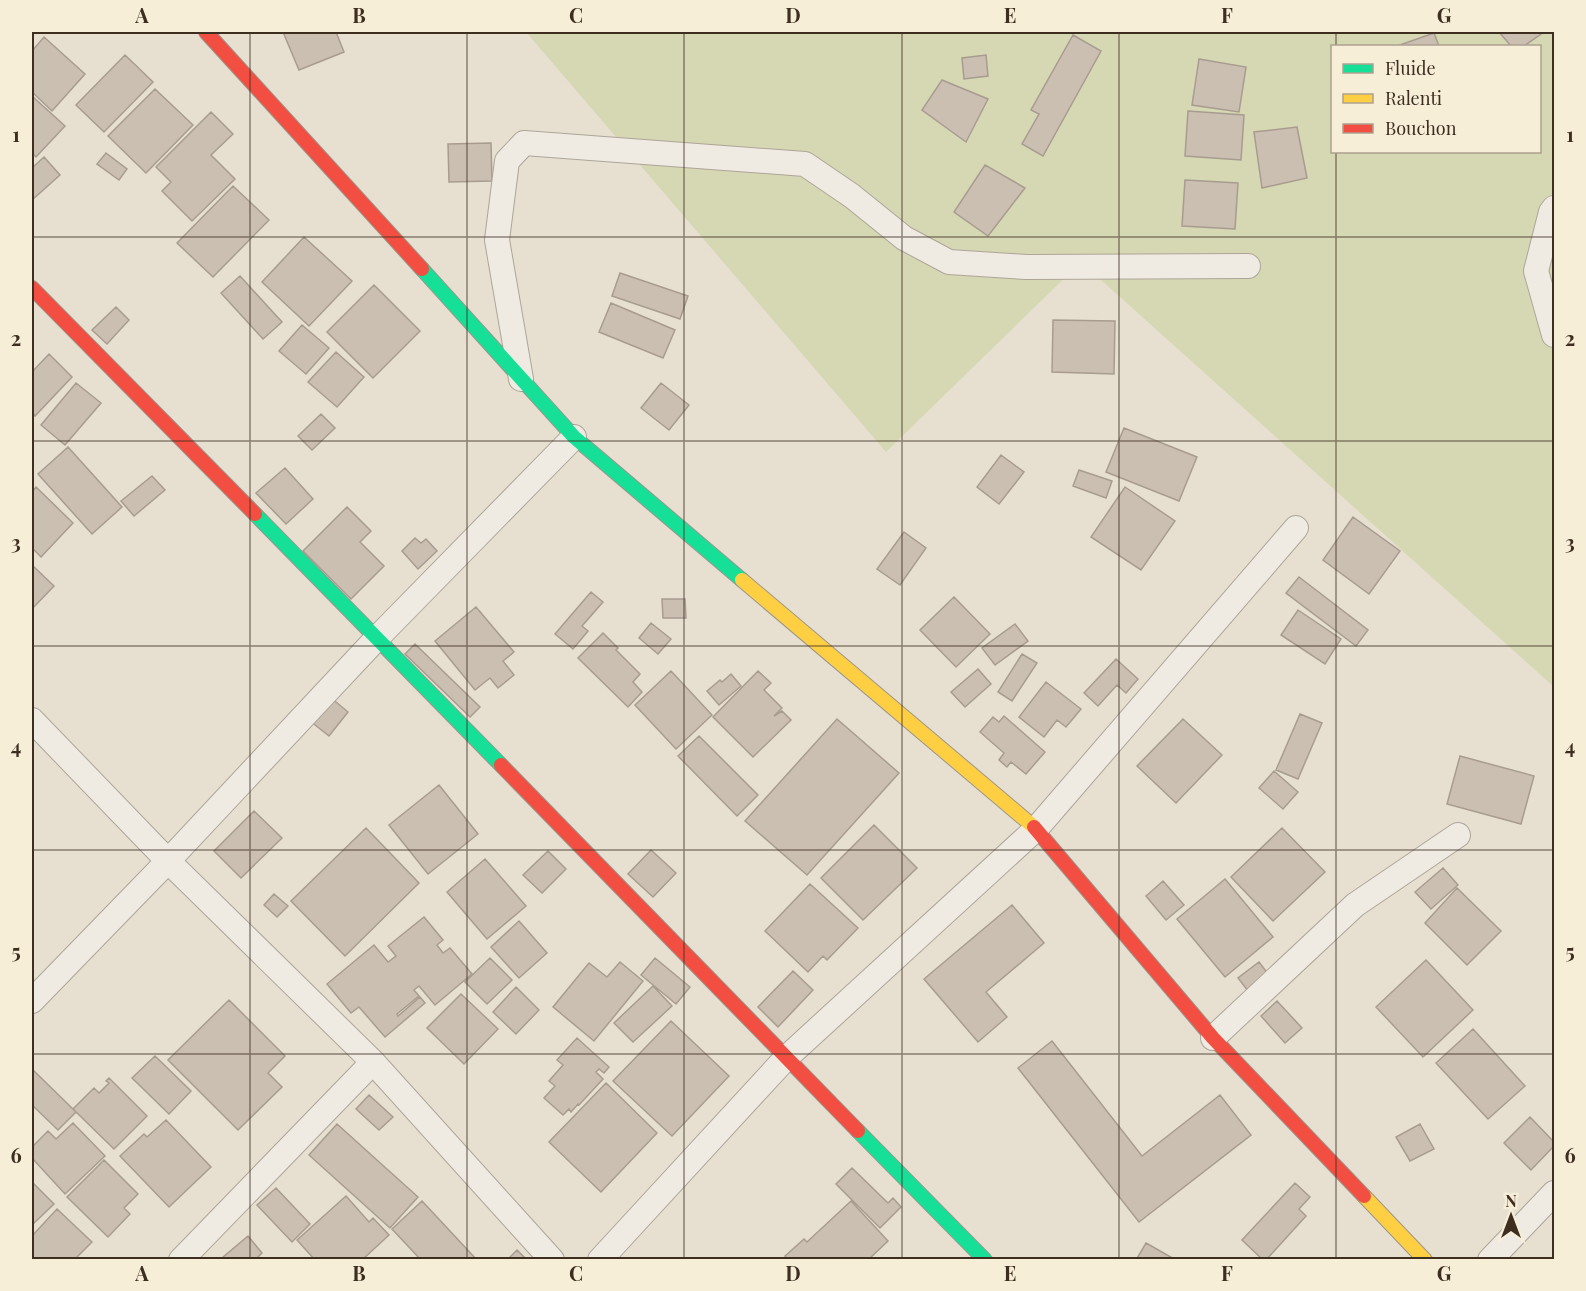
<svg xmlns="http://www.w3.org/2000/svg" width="1586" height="1291" viewBox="0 0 1586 1291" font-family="'Playfair Display',serif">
  <rect width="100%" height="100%" fill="#e7e0d1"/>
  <path fill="#d6d7b3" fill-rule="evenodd" d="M526,32H1554V687L1081,262L886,452ZM1332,46H1540V152H1332Z"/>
  <path fill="#cbbfb2" stroke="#a89c90" stroke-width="1.5" d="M283,32H336L344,52L299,70Z
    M1499,32H1544L1524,46H1511Z
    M1434,33L1439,46H1397Z
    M1073,35L1101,51L1043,156L1022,144L1039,114L1031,110Z
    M44,37L85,74L52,111L32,92V51Z
    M125,55L153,82L104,132L76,105Z
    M986,55L988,76L964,79L962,58Z
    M1199,59L1246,67L1239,112L1192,105Z
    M942,80L988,99L966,142L922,110Z
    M155,89L193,125L146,173L108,136Z
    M32,96L65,126L36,157L32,153Z
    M1188,111L1244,115L1241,160L1185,156Z
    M211,112L233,134L211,155L235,179L192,221L162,191L171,182L156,167Z
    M1297,127L1307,178L1262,188L1254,132Z
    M491,143L492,181L449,182L448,144Z
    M106,153L127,169L119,180L97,164Z
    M44,157L60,175L32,200V168Z
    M985,165L1025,188L988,236L954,212Z
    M1185,180L1238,183L1235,229L1182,226Z
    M233,186L269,220L213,277L177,243Z
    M304,237L352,281L309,326L262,282Z
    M620,273L688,296L680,319L612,296Z
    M240,276L282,322L263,339L221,293Z
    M374,285L420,331L373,378L327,332Z
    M611,303L675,330L663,358L599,332Z
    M116,307L129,320L107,344L92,330Z
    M1053,320L1115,321L1114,374L1052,372Z
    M302,325L329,348L306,374L279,351Z
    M336,352L364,377L337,407L308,382Z
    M49,354L72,377L35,416L32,412V372Z
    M76,383L101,403L65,445L41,425Z
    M661,383L689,405L669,430L641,408Z
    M321,414L335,428L312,450L298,436Z
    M1124,428L1197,457L1179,501L1106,472Z
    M68,447L122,507L92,534L38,474Z
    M1001,455L1024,472L999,504L977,487Z
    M285,468L313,499L286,524L256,493Z
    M1079,470L1112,481L1106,498L1073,486Z
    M152,476L165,490L134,516L121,501Z
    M36,487L73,523L41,557L32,548V492Z
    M1125,487L1175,521L1141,570L1091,537Z
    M347,507L371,531L360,542L384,566L351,599L303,551Z
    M1353,517L1400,551L1369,594L1323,560Z
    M904,532L926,548L900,585L877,569Z
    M415,538L421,543L426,539L437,551L418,569L402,551Z
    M32,565L54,586L32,609Z
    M1299,577L1368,630L1356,646L1286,593Z
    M591,592L603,602L582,626L588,631L573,649L555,634Z
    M954,597L990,634L956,667L920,630Z
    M662,599H685L686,618H663Z
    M476,607L514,652L503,661L514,675L498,688L490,678L475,690L435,641Z
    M1298,610L1341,639L1325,664L1281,635Z
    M651,623L671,639L658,654L639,638Z
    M1015,624L1028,641L995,665L982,648Z
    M603,633L618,648L616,650L640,674L633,682L642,692L628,707L578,658Z
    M415,644L480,707L470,717L405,654Z
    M1022,654L1037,663L1012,701L998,692Z
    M1116,659L1138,679L1126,693L1117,685L1098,706L1084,693Z
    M978,669L991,684L965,707L951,692Z
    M671,671L712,715L676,749L635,705Z
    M758,671L771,683L764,690L782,708L774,716L782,711L791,720L753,757L713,717Z
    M731,674L741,686L719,705L707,691L720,680L722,682Z
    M1046,682L1081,709L1066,727L1057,720L1044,737L1019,717Z
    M330,697L348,712L329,736L310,721Z
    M1300,714L1322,723L1298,779L1276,770Z
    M1004,716L1045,752L1026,774L1011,762L1007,767L999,760L1004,753L980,732L993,717L999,722Z
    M837,719L899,773L807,875L745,821Z
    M1183,719L1222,755L1176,803L1137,766Z
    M699,736L758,795L737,816L678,756Z
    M1460,756L1534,776L1521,824L1447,804Z
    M1274,771L1298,792L1283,809L1259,788Z
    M439,785L478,834L428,874L389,825Z
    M254,811L282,838L241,878L214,851Z
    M874,825L917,868L863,920L821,878Z
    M366,828L419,883L345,956L291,901Z
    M1282,828L1325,872L1273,921L1231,877Z
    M651,850L676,873L653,897L628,874Z
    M548,851L566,869L542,893L523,875Z
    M485,859L526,906L487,939L447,892Z
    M1443,868L1458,885L1431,909L1415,892Z
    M1225,879L1273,937L1225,977L1177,919Z
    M1163,881L1184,905L1166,920L1146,896Z
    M810,884L858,928L827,960L823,956L808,972L765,931Z
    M1457,888L1501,931L1467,965L1425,923Z
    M274,894L288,906L277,917L264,905Z
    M1012,905L1044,943L986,992L1007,1017L978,1042L924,979Z
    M424,917L443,940L437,945L443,953L450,948L472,974L435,1005L419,986L414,990L419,996L397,1014L398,1016L420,997L425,1003L385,1037L359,1007L351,1013L327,984L374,945L388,962L396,956L388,946Z
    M519,921L547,953L519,978L491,947Z
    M490,958L512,980L487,1004L465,982Z
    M655,958L690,987L676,1004L641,975Z
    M1426,960L1473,1010L1423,1057L1376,1007Z
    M620,962L643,981L594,1041L553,1007L589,963L607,977Z
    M1259,962L1269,975L1248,991L1238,978Z
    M793,971L813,990L778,1027L758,1007Z
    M653,986L672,1006L633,1042L614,1023Z
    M516,987L539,1010L516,1034L493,1012Z
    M461,994L498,1029L464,1064L427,1028Z
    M229,1000L285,1056L268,1073L282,1087L238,1130L168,1060Z
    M1277,1001L1302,1028L1285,1043L1261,1016Z
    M671,1021L729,1076L672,1136L613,1081Z
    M1473,1029L1525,1086L1488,1119L1436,1063Z
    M577,1038L609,1067L604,1073L599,1069L596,1072L603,1079L579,1105L578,1104L571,1112L569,1109L563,1115L544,1098L555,1086L549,1081L563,1065L557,1060Z
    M1052,1041L1142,1156L1220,1095L1251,1135L1139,1222L1018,1068Z
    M155,1056L191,1091L169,1114L132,1078Z
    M32,1069L76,1112L58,1130L32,1105Z
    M109,1078L147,1116L114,1149L73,1109L94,1088L99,1093L109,1083L106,1081Z
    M606,1083L657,1133L601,1192L549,1142Z
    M369,1095L393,1117L379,1130L356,1109Z
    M1530,1117L1554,1142V1146L1531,1170L1504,1143Z
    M166,1120L211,1167L169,1207L120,1156L144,1134L147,1137Z
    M73,1123L105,1156L65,1194L32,1158V1147L48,1131L56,1139Z
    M337,1124L418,1197L390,1228L309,1155Z
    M1420,1124L1434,1149L1410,1161L1396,1137Z
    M104,1160L138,1194L124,1208L130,1214L108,1237L67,1197Z
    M852,1168L888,1203L893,1198L901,1207L880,1228L836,1184Z
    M32,1182L54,1204L32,1225Z
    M1295,1183L1310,1197L1299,1209L1306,1216L1266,1260H1263L1242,1240Z
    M276,1188L310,1224L292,1242L257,1205Z
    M346,1196L369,1222L373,1218L389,1235L362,1260H315L297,1240Z
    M422,1201L477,1260H421L392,1229Z
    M851,1201L888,1241L868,1260H788L785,1256L804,1239L807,1242Z
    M57,1209L92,1242L77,1257L79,1260H33L32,1258V1236Z
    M248,1236L262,1253L257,1258L258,1260H223L222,1258Z
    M1146,1243L1176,1260H1136Z
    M517,1250L527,1260H507Z"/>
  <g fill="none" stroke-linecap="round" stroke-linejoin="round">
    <g stroke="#ada599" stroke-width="26">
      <path id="street" d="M1554,208L1551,212L1536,271L1554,335
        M521,379L497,240L507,161L524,143L805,164L852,196L904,238L949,262L1026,267L1248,266
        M32,720L168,861L373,1062L552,1260
        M32,1001L168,861L377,638L574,437
        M1213,1038L1355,905L1458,835
        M181,1260L373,1062
        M600,1260L786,1058L1036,829L1296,528
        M1490,1260L1554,1193"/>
    </g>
    <g stroke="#9c958a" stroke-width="16">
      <path id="fast" d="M422,269L574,437L742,580
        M255,514L501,765
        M858,1131L985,1260"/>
    </g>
    <g stroke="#9c958a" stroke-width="16">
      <path id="slow" d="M742,580L1034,827
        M1364,1196L1425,1260"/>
    </g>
    <g stroke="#9c958a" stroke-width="16">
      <path id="jam" d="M206,32L422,269
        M32,288L255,514
        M501,765L858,1131
        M1034,827L1213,1038L1364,1196"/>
    </g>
    <use href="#street" stroke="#efebe3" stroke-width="24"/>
    <use href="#fast" stroke="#16e098" stroke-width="14"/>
    <use href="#slow" stroke="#ffcf43" stroke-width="14"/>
    <use href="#jam" stroke="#f24e42" stroke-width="14"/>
  </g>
  <path fill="none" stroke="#3d2e20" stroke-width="1.5" stroke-opacity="0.55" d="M250,32V1260M467,32V1260M684,32V1260M902,32V1260M1119,32V1260M1336,32V46M1336,152V1260M32,237H1554M32,441H1554M32,646H1554M32,850H1554M32,1054H1554"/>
  <rect width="1586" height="1291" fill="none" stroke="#f7eed8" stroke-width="66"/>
  <rect x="1331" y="45" width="210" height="108" fill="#f7eed8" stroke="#ada18e" stroke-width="1.5"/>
  <rect x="1343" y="64" width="30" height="9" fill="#16e098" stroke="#ada18e" stroke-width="1.5"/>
  <text x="1385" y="75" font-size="18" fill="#3d2e20">Fluide</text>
  <rect x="1343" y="94" width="30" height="9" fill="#ffcf43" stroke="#ada18e" stroke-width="1.5"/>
  <text x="1385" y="105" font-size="18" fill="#3d2e20">Ralenti</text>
  <rect x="1343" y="124" width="30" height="9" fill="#f24e42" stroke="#ada18e" stroke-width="1.5"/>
  <text x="1385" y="135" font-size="18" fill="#3d2e20">Bouchon</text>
  <g transform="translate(1511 1216)" stroke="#f7eed8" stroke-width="4.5" paint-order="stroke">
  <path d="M0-4.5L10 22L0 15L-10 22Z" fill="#3d2e20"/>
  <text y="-9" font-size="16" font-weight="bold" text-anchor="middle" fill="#3d2e20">N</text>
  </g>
  <rect x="33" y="33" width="1520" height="1225" fill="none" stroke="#3d2e20" stroke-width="2"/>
  <g font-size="20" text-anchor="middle" font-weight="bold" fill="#3d2e20">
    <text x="142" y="23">A</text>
    <text x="359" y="23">B</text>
    <text x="576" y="23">C</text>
    <text x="793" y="23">D</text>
    <text x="1010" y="23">E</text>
    <text x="1227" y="23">F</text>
    <text x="1444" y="23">G</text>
    <text x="16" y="142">1</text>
    <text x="1570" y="142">1</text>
    <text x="16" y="346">2</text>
    <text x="1570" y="346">2</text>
    <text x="16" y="550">3</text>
    <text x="1570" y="550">3</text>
    <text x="16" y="754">4</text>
    <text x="1570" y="754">4</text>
    <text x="16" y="959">5</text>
    <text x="1570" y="959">5</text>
    <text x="16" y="1163">6</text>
    <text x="1570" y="1163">6</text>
    <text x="142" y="1281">A</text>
    <text x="359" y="1281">B</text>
    <text x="576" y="1281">C</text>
    <text x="793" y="1281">D</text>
    <text x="1010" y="1281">E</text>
    <text x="1227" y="1281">F</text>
    <text x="1444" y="1281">G</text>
  </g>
</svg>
